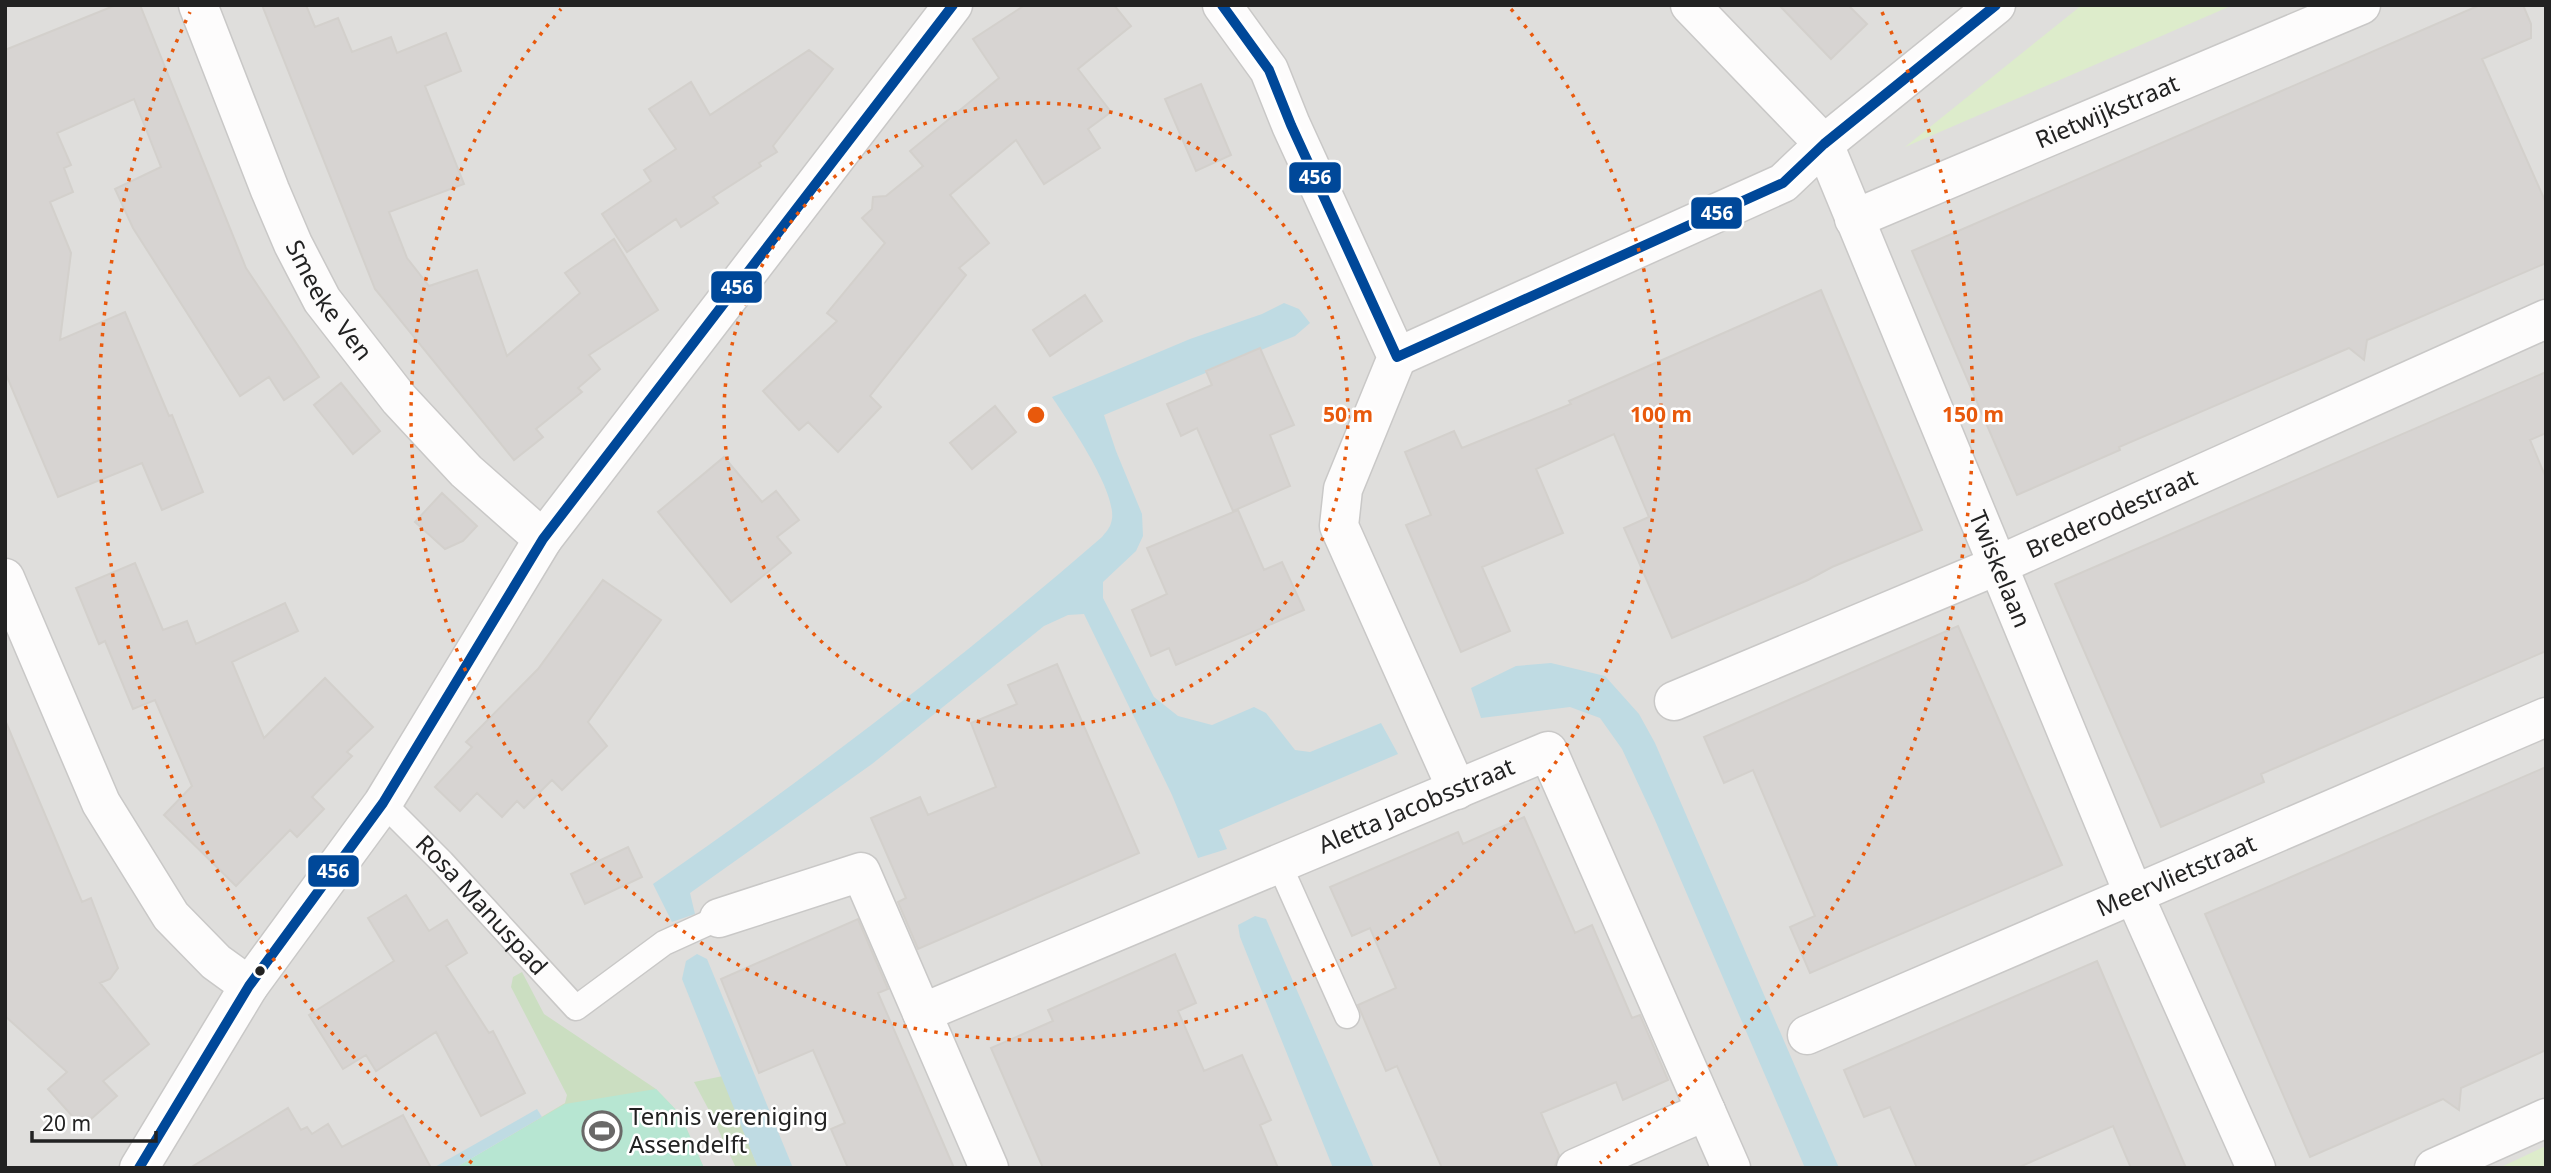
<svg xmlns="http://www.w3.org/2000/svg" width="2551" height="1173" viewBox="0 0 2551 1173" font-family="'Noto Sans',sans-serif">
  <rect width="100%" height="100%" fill="#f0eeeb"/>
  <path fill="#dfdedc" d="M5,5H2546V1168H5Z"/>
  <path fill="#ddeccb" d="M2082,5H2233L1905,147Z
    M2546,1146V1168H2499Z"/>
  <path fill="#cbdec1" d="M522,972L544,1014L656,1089L680,1114L704,1168H456L565,1103L567,1095L511,987L513,977Z
    M723,1076L758,1168H736L711,1114L694,1082Z"/>
  <path fill="#b7e6d2" d="M656,1089L680,1114L704,1168H455L565,1104Z"/>
  <path fill="#bfdbe3" d="M1284,303L1299,309L1310,323L1295,336L1104,415L1116,451L1142,514L1143,536L1136,551L1103,582V598L1154,697L1178,716L1212,725L1254,707L1266,713L1295,750L1310,752L1381,723L1398,754L1219,830L1227,849L1198,858L1172,795L1084,614L1068,615L1044,626L872,764L690,893L695,914L672,922L653,884C809,776 959,661 1102,537C1105,533 1110,528 1111,523C1121,496 1067,420 1052,397L1190,339L1262,314Z
    M1551,663L1605,676L1639,714L1655,743L1839,1168H1805L1655,820L1622,749L1600,718L1570,707L1481,718L1471,688L1516,666Z
    M1255,916L1266,919L1374,1168H1333L1240,937L1238,925Z
    M697,954L707,959L793,1168H758L682,979L686,961Z
    M537,1109L542,1117L455,1168H433Z"/>
  <path fill="#d7d4d2" stroke="#d3d0cc" stroke-width="2" d="M116,5H140L246,268L319,377L284,400L269,377L240,396L133,228L115,189L161,167L134,99L57,133L71,165L64,168L73,192L50,202L71,253L60,340L125,312L169,416L172,415L203,492L162,510L142,463L58,497L5,372V50Z
    M262,5H306L315,27L338,18L352,52L391,37L397,53L446,33L461,71L425,86L464,184L389,212L407,258L429,286L477,270L507,356L580,293L565,273L614,239L658,310L589,355L600,369L578,388L582,392L536,429L543,437L514,460L375,289Z
    M1025,5H1114L1131,26L1078,69L1111,112L1088,129L1100,148L1044,184L1016,140L950,195L989,243L959,268L966,275L870,396L881,407L838,452L808,422L799,430L763,391L837,321L827,313L885,243L862,218L872,209L873,197L886,196L923,166L910,151L999,78L973,39Z
    M1779,5H1848L1867,24L1831,59Z
    M2480,5H2523L2531,24V38L2482,59L2546,203V263L2367,340L2364,360L2349,348L2119,447L2120,450L2017,495L1912,251Z
    M809,50L833,69L773,146L777,152L759,163L761,166L713,197L718,203L681,227L676,219L627,252L602,214L651,181L644,170L676,149L649,109L691,82L710,115Z
    M1201,84L1231,155L1196,171L1165,99Z
    M1821,290L1922,530L1832,567L1808,580L1672,638L1624,528L1649,517L1614,434L1536,469L1563,533L1482,567L1510,631L1461,652L1406,525L1431,515L1405,452L1454,431L1462,448L1571,404L1569,401Z
    M1085,295L1102,321L1050,356L1033,330Z
    M1260,348L1294,425L1270,435L1290,486L1233,511L1197,428L1181,436L1167,404L1212,385L1206,371Z
    M2546,372V433L2530,440L2546,478V651L2261,774L2264,782L2161,827L2055,584Z
    M341,383L380,431L353,454L314,405Z
    M995,406L1016,432L972,469L950,443Z
    M724,457L762,502L776,491L799,520L777,537L791,553L731,602L658,512Z
    M442,493L477,526L463,541L445,549L415,522Z
    M1238,510L1264,570L1282,562L1304,610L1176,665L1169,648L1151,656L1132,610L1167,594L1147,548Z
    M135,563L163,630L187,621L196,644L285,603L298,631L232,662L264,738L325,678L373,727L347,752L352,756L312,797L324,809L297,837L290,830L236,886L164,815L192,786L155,700L133,709L105,641L99,644L76,588Z
    M603,580L661,620L588,722L607,746L562,790L552,780L524,808L517,801L502,817L477,793L460,811L435,787L472,747L466,742L538,669Z
    M1958,626L2062,865L1810,973L1790,927L1815,916L1753,770L1724,783L1704,737Z
    M1057,664L1139,853L918,949L898,902L906,898L871,818L920,797L928,815L996,787L971,723L1017,704L1008,685Z
    M5,720L82,902L91,898L118,968L110,979L100,983L149,1044L103,1081L117,1096L82,1127L48,1089L67,1072L5,1016Z
    M2546,767V1050L2461,1088L2459,1110L2443,1099L2310,1157L2205,914Z
    M1524,817L1575,933L1592,925L1632,1018L1640,1015L1668,1080L1623,1100L1616,1082L1541,1113L1559,1155L1554,1168H1442L1397,1066L1386,1071L1358,1005L1396,988L1370,928L1352,936L1330,887L1458,832L1463,844Z
    M628,847L642,877L585,904L571,874Z
    M406,895L429,931L447,920L467,953L446,966L489,1033L493,1031L525,1093L481,1116L436,1032L376,1071L366,1055L343,1069L309,1015L394,961L368,918Z
    M858,919L888,989L878,993L954,1168H848L831,1129L845,1123L813,1050L759,1073L721,979Z
    M1175,954L1196,1003L1178,1011L1204,1071L1242,1055L1271,1120L1260,1125L1278,1168H1043L991,1048L1053,1021L1048,1010Z
    M2097,961L2186,1168H2131L2113,1126L2017,1168H1917L1890,1107L1864,1117L1844,1070Z
    M288,1108L301,1130L307,1127L312,1134L328,1124L342,1147L403,1115L431,1168H190Z"/>
  <g fill="none" stroke-linecap="round" stroke-linejoin="round">
    <g stroke="#c9c8c7" stroke-width="27">
      <g id="service">
        <path id="s1" d="M383,803L442,862L576,1008L664,943L719,918"/>
        <path d="M1279,864L1347,1016"/>
      </g>
    </g>
    <g stroke="#c9c8c7" stroke-width="41">
      <g id="minor">
        <path id="s2" d="M198,5L270,190L293,244L322,300L399,399L466,471L543,539"/>
        <path d="M1222,5L1269,70L1291,125L1397,357L1343,489L1339,526L1457,790"/>
        <path id="s3" d="M1690,5L1824,144L2134,895L2256,1168"/>
        <path id="s4" d="M1854,219L2361,5"/>
        <path d="M1397,357L1783,183L1824,144L1996,5"/>
        <path d="M5,578L101,803L171,916L216,962L249,986"/>
        <path id="s5" d="M1674,701L1996,566L2546,319"/>
        <path d="M719,918L861,872L989,1168"/>
        <path id="s6" d="M922,1013L1548,751L1731,1168"/>
        <path id="s7" d="M1807,1035L2546,717"/>
        <path d="M1576,1168L1706,1111"/>
        <path d="M2434,1168L2546,1118"/>
      </g>
    </g>
    <g stroke="#c9c8c7" stroke-width="41">
      <path id="tertiary" d="M139,1168L249,986L383,803L543,539L953,5"/>
    </g>
    <use href="#service" stroke="#fdfcfc" stroke-width="24"/>
    <use href="#minor" stroke="#fdfcfc" stroke-width="38"/>
    <use href="#tertiary" stroke="#fdfcfc" stroke-width="38"/>
    <g stroke="#fff" stroke-width="16">
      <path id="bus-1" d="M1222,5L1269,70L1291,125L1397,357
        M1397,357L1783,183L1824,144L1996,5
        M139,1168L249,986L383,803L543,539L953,5"/>
    </g>
    <use href="#bus-1" stroke="#004899" stroke-width="10"/>
  </g>
  <g fill="none" stroke="#e8590c" stroke-width="3.5" stroke-dasharray="3.5 7">
    <circle cx="1036" cy="415" r="312"/>
    <path d="M1511 9A625 625 0 1 1 561 9"/>
    <path d="M472 1163A937 937 0 0 1 190 12M1882 12A937 937 0 0 1 1600 1163"/>
  </g>
  <defs>
    <g id="stadium-ring" transform="scale(2.0125)"><circle r="9.5" fill="#fff" stroke="#6a6968" stroke-width="1.5"/><path d="M0-5a6.5 5 0 1 0 0 10a6.5 5 0 1 0 0-10ZM-3.5-1.8h7v3.6h-7Z" fill="#6a6968"/></g>
  </defs>
  <g fill-rule="evenodd">
    <use href="#stadium-ring" x="602" y="1131"/>
  </g>
  <circle fill="#222" stroke="#fff" stroke-width="2.5" cx="260" cy="971" r="6"/>
  <g text-anchor="middle" stroke-width="5" stroke-linejoin="round" paint-order="stroke">
    <g font-size="24" fill="#222" stroke="#fff">
      <text dy="8" stroke="none"><textPath href="#s4" startOffset="275">Rietwijkstraat</textPath></text>
      <text dy="8" stroke="none"><textPath href="#s2" startOffset="324">Smeeke Ven</textPath></text>
      <text dy="8" stroke="none"><textPath href="#s5" startOffset="476">Brederodestraat</textPath></text>
      <text dy="8" stroke="none"><textPath href="#s3" startOffset="653">Twiskelaan</textPath></text>
      <text dy="8" stroke="none"><textPath href="#s6" startOffset="536">Aletta Jacobsstraat</textPath></text>
      <text dy="8" stroke="none"><textPath href="#s7" startOffset="402">Meervlietstraat</textPath></text>
      <text dy="8" stroke="none"><textPath href="#s1" startOffset="142">Rosa Manuspad</textPath></text>
    </g>
    <g font-size="24" fill="#222" stroke="#fff" text-anchor="start">
      <text x="629" y="1125">Tennis vereniging<tspan x="629" dy="28">Assendelft</tspan></text>
    </g>
  </g>
  <circle cx="1036" cy="415" r="10" fill="#e8590c" stroke="#fff" stroke-width="3.5"/>
  <g font-size="21" text-anchor="middle" font-weight="bold" fill="#e8590c" stroke="#fff" stroke-width="5" stroke-linejoin="round" paint-order="stroke">
    <text x="1348" y="422">50 m</text>
    <text x="1661" y="422">100 m</text>
    <text x="1973" y="422">150 m</text>
  </g>
  <g stroke="#fff" stroke-width="2.5">
    <rect x="1288" y="161" width="54" height="33" rx="7" fill="#004899"/>
    <rect x="1690" y="196" width="53" height="34" rx="7" fill="#004899"/>
    <rect x="710" y="270" width="53" height="34" rx="7" fill="#004899"/>
    <rect x="307" y="854" width="53" height="34" rx="7" fill="#004899"/>
  </g>
  <g font-size="19" text-anchor="middle" font-weight="bold" fill="#fff">
    <text x="1315" y="184">456</text>
    <text x="1717" y="220">456</text>
    <text x="737" y="294">456</text>
    <text x="333" y="878">456</text>
  </g>
  <rect width="2551" height="1173" fill="none" stroke="#222222" stroke-width="14"/>
  <path d="M32 1131v10h124v-10" fill="none" stroke="#222222" stroke-width="3.5"/>
  <text x="42" y="1131" font-size="21" fill="#222222" stroke="#ffffff" stroke-width="5" paint-order="stroke">20 m</text>
</svg>
